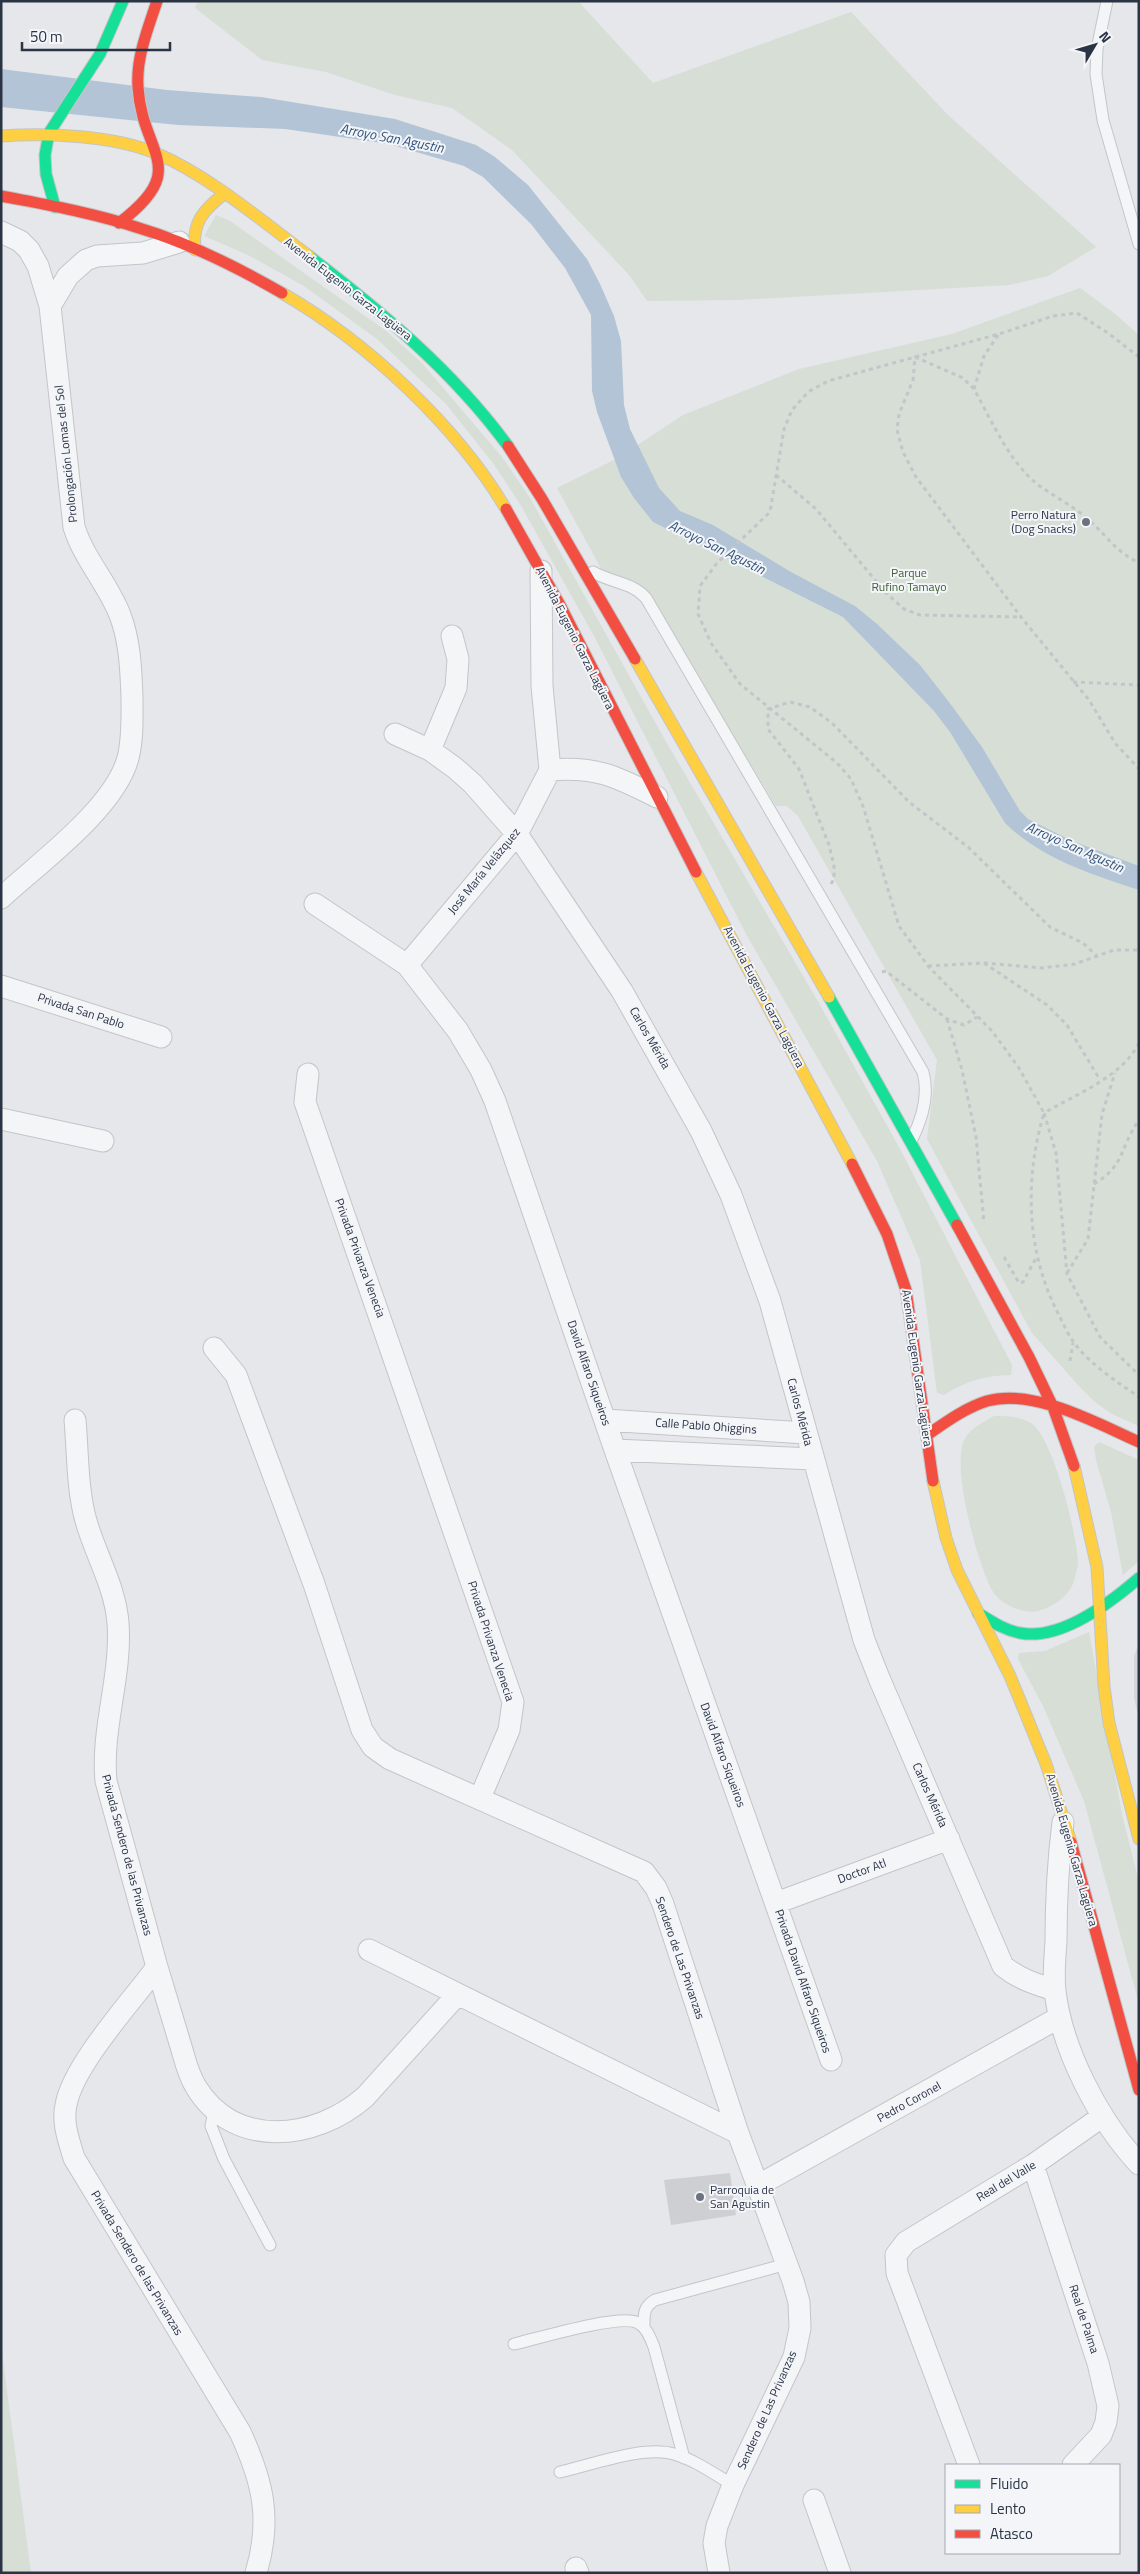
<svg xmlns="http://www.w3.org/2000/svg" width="1140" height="2574" viewBox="0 0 1140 2574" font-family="'Titillium Web',sans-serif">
  <rect width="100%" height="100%" fill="#e5e7ea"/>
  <path fill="#d3d7dd" d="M1139,1643V1720L1134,1698V1656Z"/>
  <path fill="#d6ded5" d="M198,1H578L653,83L851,12L948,115L1096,247L1048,276L1009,285L739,300L647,301L630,276L512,150L452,108L395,95L326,72L262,60L195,8Z
    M216,215L230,221L385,330L422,363L502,457L530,498L665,740L819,1003L900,1149L1012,1365L1011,1375C987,1375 965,1381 944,1395L937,1393L920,1260L877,1161L746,934L594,636L520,504L493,463L446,404L377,339L304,286L248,255L204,236Z
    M1080,288L1114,313L1139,335V1426L1112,1414L1095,1402L1078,1385L1032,1333L1008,1289L927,1139L937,1060L798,816L787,806H776L649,596L632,580L603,572L557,488L618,458L683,415L799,369L952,334Z
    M994,1416C1006,1416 1020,1416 1031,1423C1053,1437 1077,1535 1078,1562C1078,1567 1075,1578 1073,1584C1066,1598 1053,1607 1038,1611C1023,1614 999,1604 992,1590C977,1562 953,1473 963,1443C968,1429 982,1423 994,1416Z
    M1099,1442L1139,1460V1561L1123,1575L1111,1512L1096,1460L1094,1447Z
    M1089,1632L1122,1814L1139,1882V2004L1084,1801L1043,1706L1018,1659L1019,1653L1045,1651Z
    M1,2345L31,2573H1Z"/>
  <path fill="#b3c4d6" d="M1,69L167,90L261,97L395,119L476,145L495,157L528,185L587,259L600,284L614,316L621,341L624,405L630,429L659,488L680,511L713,525L791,572L855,606L877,624L920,665L949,702L982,747L1020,811L1028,819L1072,841L1139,866V890C1090,874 1042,859 1005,823L950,732L934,711L843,617L653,522L634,498L621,477L597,412L592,391L591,315L565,268L531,224L483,177L464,166L389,144L285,129L178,125L1,107Z"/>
  <path fill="#cdcfd3" d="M730,2173L736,2215L671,2225L664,2180Z"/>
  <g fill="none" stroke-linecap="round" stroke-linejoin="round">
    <g stroke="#c3c5c8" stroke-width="13">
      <path id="lane" d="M1107,1L1097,49L1096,74L1103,120L1139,244
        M593,572C612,583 632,582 646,598L923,1072C929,1094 922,1119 912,1139
        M214,2111L211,2126L224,2159L270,2245
        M644,2327C644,2315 643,2307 655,2300L787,2264
        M514,2344C539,2338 616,2315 636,2322C646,2326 650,2337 654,2347L684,2458
        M560,2472C591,2465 644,2445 674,2454C695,2460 714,2474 733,2485"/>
    </g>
    <g stroke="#c3c5c8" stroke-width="23">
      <path id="street" d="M1,232L20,241L29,250L38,266L50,306L74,527C84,559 108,584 120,615C130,641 131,670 132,697C132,717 133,739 128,758C115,808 39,863 1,898
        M50,306L68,276L86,260L97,256L143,253L179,242
        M395,734L430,750L455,768L473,784L517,834L622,991L701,1131L731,1195L770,1301L864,1640L879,1678L1003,1966C1019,1979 1035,1984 1055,1990
        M430,750L456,688L458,659L452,636
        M550,770C597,766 617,777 657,797
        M315,904L407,965L458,1031L481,1070L495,1101L615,1450L831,2060
        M407,965L517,834L550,770L542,686L541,571
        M1,986L161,1037
        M308,1074L305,1102L513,1702L509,1730L480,1798
        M1,1119L103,1141
        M214,1348L236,1375L314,1584L362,1730L373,1747L390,1759L644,1872L656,1888L663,1904L738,2133L793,2281L799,2302L800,2328L794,2357L733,2485L717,2526L714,2543L719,2573
        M75,1420C78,1453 77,1489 86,1521C96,1556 115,1586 118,1623C122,1676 101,1728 106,1781L157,1967C132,2001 73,2065 66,2105C62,2123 69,2141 74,2158L240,2432C263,2482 272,2519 256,2573
        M605,1420L806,1433
        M615,1450L812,1459
        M1063,1822C1058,1862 1056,1901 1056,1941C1055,1957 1053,1975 1055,1991C1062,2050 1099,2121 1139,2164
        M776,1903L949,1839
        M369,1950L738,2133
        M157,1967C164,1991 172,2016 179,2040C184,2055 187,2073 196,2087C234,2150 316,2140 365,2097L457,1995
        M1033,2165L1098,2363L1108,2406L1106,2422L1101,2435L1073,2465
        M757,2186L1060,2017
        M969,2465L897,2273L896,2255L906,2242L1033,2165L1103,2116
        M814,2500L840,2573
        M576,2568L578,2573"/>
    </g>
    <g stroke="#c3c5c8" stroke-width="13">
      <path id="fast" d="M55,207L46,174L45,155L49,133L100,54L123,1
        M309,256C382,312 453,371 508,446
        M829,997L957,1225
        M978,1613C991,1621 1004,1630 1020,1633C1060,1641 1110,1603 1139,1578"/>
    </g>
    <g stroke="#c3c5c8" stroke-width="13">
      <path id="slow" d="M1,136C49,133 113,135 158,154C211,177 263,222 309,256
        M195,250C192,223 203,210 224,194
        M282,293C367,342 456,425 506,509
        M635,659L829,997
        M696,872L852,1164
        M1074,1466L1097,1567L1104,1686L1109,1723L1139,1839
        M933,1481L946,1538L957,1570L1010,1676L1046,1764L1071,1842"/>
    </g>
    <g stroke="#c3c5c8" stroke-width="13">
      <path id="jam" d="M1,196C47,205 94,213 139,228C189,243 237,267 282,293
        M119,223C192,168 142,155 138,87C136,57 148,29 157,1
        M508,446L542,499L635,659
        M506,509L560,605L696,872
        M852,1164L887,1234L906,1290L933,1481
        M957,1225L1029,1357L1053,1407L1074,1466
        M927,1435C946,1422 965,1408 987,1401C1034,1388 1096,1423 1139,1442
        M1071,1842L1139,2090"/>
    </g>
    <path stroke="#c3c5ca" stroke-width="3" stroke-dasharray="4 4" stroke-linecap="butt" d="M998,335L984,356L974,389C992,421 1008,460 1037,484C1054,497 1074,506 1090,521C1109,538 1114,550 1139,563
      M1139,357L1108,333L1077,313L1053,316L999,334L828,381L808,392L792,410L784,429L770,512L717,563L700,586L698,614L711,643L740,684L837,763L851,779L863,806L899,926L928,966L992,1031L1019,1068L1044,1113C1024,1180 1026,1254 1060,1317C1064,1326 1069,1336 1075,1344C1091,1365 1117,1382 1139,1397
      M974,389L963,378L915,357L913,380L899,414L897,430L903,452L916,477L1021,617L1089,700L1115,743L1139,769
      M776,475L816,509L885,592L904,609L920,615L1021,617
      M1073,682L1139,685
      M831,884L834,879V866L829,845L799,769L768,729V709L790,702L810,707L832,723L909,802L968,847L1050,927L1083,943L1097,956
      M984,963L1047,1005L1067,1025L1100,1080
      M928,966L984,963L1042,968L1075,964L1114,950H1139
      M882,972L886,971L947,1019L964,1025L977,1017
      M947,1019L962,1070L976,1137L984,1223
      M1139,1043C1122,1077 1076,1094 1044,1113L1056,1153L1067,1274L1100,1337L1139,1375
      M1094,1184C1126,1165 1119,1148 1139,1120
      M1004,1257L1019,1283L1023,1282L1036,1258
      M1067,1273L1088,1239L1102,1114L1115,1073
      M1070,1361L1073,1343"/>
    <use href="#lane" stroke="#f4f5f7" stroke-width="11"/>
    <use href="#street" stroke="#f4f5f7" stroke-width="21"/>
    <use href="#fast" stroke="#16e098" stroke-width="11"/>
    <use href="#slow" stroke="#ffcf43" stroke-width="11"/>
    <use href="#jam" stroke="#f24e42" stroke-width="11"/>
  </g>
  <g fill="#6b737f" stroke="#f3f5f9" stroke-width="2">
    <circle cx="1086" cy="522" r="5"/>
    <circle cx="700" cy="2197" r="5"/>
  </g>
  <g text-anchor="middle" stroke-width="4" stroke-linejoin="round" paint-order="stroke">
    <g font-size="12" fill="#2a3445" stroke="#f3f5f9">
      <text transform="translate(348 289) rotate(38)" y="4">Avenida Eugenio Garza Lagüera</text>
      <text transform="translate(66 454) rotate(-96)" y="4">Prolongación Lomas del Sol</text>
      <text transform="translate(575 638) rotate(63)" y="4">Avenida Eugenio Garza Lagüera</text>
      <text transform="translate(484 871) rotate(-51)" y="4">José María Velázquez</text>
      <text transform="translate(764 997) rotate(62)" y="4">Avenida Eugenio Garza Lagüera</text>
      <text transform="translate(81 1011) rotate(18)" y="4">Privada San Pablo</text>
      <text transform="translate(650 1038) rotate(60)" y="4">Carlos Mérida</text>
      <text transform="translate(360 1258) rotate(70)" y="4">Privada Privanza Venecia</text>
      <text transform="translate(917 1368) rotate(82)" y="4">Avenida Eugenio Garza Lagüera</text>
      <text transform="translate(589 1373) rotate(71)" y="4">David Alfaro Siqueiros</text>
      <text transform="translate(800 1412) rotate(75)" y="4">Carlos Mérida</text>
      <text transform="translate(706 1426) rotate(4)" y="4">Calle Pablo Ohiggins</text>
      <text transform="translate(491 1641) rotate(72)" y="4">Privada Privanza Venecia</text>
      <text transform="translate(723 1755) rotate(70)" y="4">David Alfaro Siqueiros</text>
      <text transform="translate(930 1795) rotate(66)" y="4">Carlos Mérida</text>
      <text transform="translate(1072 1850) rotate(74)" y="4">Avenida Eugenio Garza Lagüera</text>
      <text transform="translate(127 1855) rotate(75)" y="4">Privada Sendero de las Privanzas</text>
      <text transform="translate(862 1871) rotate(-20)" y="4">Doctor Atl</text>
      <text transform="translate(680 1958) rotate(71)" y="4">Sendero de Las Privanzas</text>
      <text transform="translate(803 1981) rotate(71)" y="4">Privada David Alfaro Siqueiros</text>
      <text transform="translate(909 2102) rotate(-29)" y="4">Pedro Coronel</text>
      <text transform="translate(1006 2181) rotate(-31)" y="4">Real del Valle</text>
      <text transform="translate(137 2263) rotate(59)" y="4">Privada Sendero de las Privanzas</text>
      <text transform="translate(1084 2319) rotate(72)" y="4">Real de Palma</text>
      <text transform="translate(767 2410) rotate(-66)" y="4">Sendero de Las Privanzas</text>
    </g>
    <g font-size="12" fill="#2a3445" stroke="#f3f5f9" text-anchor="end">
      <text x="1076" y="519">Perro Natura<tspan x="1076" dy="14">(Dog Snacks)</tspan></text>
      <text x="710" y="2194" text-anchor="start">Parroquia de<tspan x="710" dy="14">San Agustin</tspan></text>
    </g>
    <g font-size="12" fill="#3f6136" stroke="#f3f5f9">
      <text x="909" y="577">Parque<tspan x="909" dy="14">Rufino Tamayo</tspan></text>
    </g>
    <g font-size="14" font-style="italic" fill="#32537b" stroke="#f3f5f9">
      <text transform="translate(392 138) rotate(11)" y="5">Arroyo San Agustin</text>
      <text transform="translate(717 547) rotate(26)" y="5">Arroyo San Agustin</text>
      <text transform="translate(1075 847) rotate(24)" y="5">Arroyo San Agustin</text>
    </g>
  </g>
  <rect width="1140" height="2574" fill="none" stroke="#2a3445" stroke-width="5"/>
  <rect x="945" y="2464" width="175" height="90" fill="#f3f5f9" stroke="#a3a8b1"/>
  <rect x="955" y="2480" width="25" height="8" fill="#16e098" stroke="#a3a8b1"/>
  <text x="990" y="2489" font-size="15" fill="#2a3445">Fluido</text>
  <rect x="955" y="2505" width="25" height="8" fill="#ffcf43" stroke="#a3a8b1"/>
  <text x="990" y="2514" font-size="15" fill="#2a3445">Lento</text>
  <rect x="955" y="2530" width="25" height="8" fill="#f24e42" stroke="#a3a8b1"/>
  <text x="990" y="2539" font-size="15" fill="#2a3445">Atasco</text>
  <g transform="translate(1095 45) rotate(52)" stroke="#f3f5f9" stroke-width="4" paint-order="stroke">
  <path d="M0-4L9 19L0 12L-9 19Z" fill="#2a3445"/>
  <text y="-8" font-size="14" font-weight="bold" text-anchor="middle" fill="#2a3445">N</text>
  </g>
  <path d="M22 42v8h148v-8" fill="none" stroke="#2a3445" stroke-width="2.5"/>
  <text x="30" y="42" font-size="15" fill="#2a3445" stroke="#f3f5f9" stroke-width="4" paint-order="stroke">50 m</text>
</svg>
